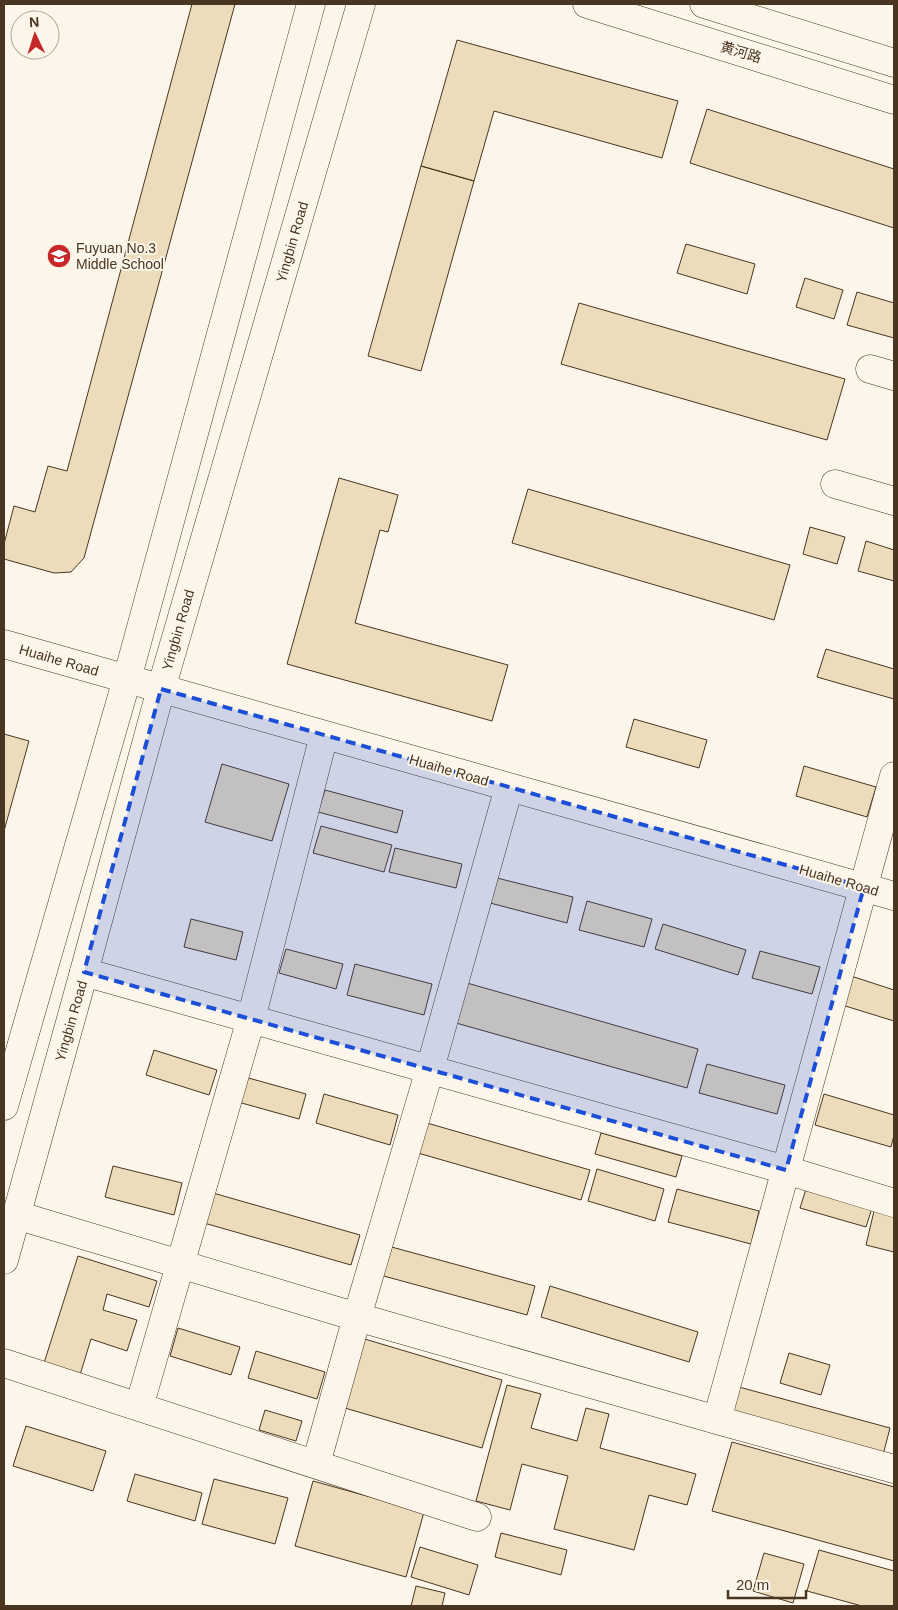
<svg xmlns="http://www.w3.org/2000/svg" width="898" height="1610" viewBox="0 0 898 1610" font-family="Helvetica,'Noto Sans SC',sans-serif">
  <rect width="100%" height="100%" fill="#fbf6e9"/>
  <path fill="#ecdcbc" stroke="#4a3520" d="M192,4H235L84,558L71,572L54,573L4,559V544L14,506L35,512L48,466L67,471Z
    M457,40L678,101L662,158L494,111L474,181L421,166Z
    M707,109L894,169V228L690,163Z
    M421,166L474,181L421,371L368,356Z
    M686,244L755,264L747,294L677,273Z
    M805,278L843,290L834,319L796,307Z
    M857,292L894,303V338L847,325Z
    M579,303L845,379L827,440L561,364Z
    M339,478L398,495L388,532L380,530L355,623L508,665L492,721L287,664Z
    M528,489L790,565L774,620L512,543Z
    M810,527L845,537L837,564L803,554Z
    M866,541L894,550V581L858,571Z
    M826,649L894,669V699L817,677Z
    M634,719L707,740L699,768L626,747Z
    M4,734L29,741L4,831Z
    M222,764L289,784L272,841L205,822Z
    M804,766L876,787L867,817L796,796Z
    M325,790L403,811L397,833L318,812Z
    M321,826L392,845L384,872L313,853Z
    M395,848L462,864L456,888L389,872Z
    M497,878L573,897L567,923L490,903Z
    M587,901L652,919L644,947L579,930Z
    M191,919L243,932L236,960L184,947Z
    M663,924L746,950L738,975L655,949Z
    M286,949L343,964L336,989L279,973Z
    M760,951L820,967L812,994L752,978Z
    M355,964L432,984L424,1015L347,995Z
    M851,976L894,990V1021L842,1005Z
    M467,983L698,1049L687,1088L456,1023Z
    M154,1050L217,1070L209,1095L146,1075Z
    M707,1064L785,1085L777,1114L699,1093Z
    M245,1077L306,1094L299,1119L238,1102Z
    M324,1094L398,1115L390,1145L316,1123Z
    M824,1094L894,1115V1135L891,1147L815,1125Z
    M420,1121L590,1170L581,1200L411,1151Z
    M601,1133L682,1156L676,1177L595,1154Z
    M113,1166L182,1183L174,1215L105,1197Z
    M597,1169L664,1189L655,1221L588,1201Z
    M677,1189L759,1211L751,1244L668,1222Z
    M806,1189L872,1208L866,1227L800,1208Z
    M206,1191L360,1235L351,1265L197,1221Z
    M874,1211L894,1216V1252L866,1245Z
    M388,1246L535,1286L527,1315L380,1275Z
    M78,1256L157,1281L149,1307L107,1294L103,1310L137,1320L127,1351L91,1339L80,1375L44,1363Z
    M550,1286L698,1332L689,1362L541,1317Z
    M178,1328L240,1347L231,1375L170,1356Z
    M358,1337L502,1380L482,1448L338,1406Z
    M256,1351L325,1372L317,1399L248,1378Z
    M789,1353L830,1365L821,1395L780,1383Z
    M507,1385L541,1394L531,1428L577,1441L586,1408L609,1414L600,1448L696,1474L687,1505L649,1495L634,1550L554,1529L568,1476L522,1464L510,1510L476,1501Z
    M739,1387L890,1428L883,1455L731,1414Z
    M265,1410L302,1421L296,1441L259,1430Z
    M26,1426L106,1451L93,1491L13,1466Z
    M732,1442L894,1487V1561L712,1511Z
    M135,1474L202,1493L195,1521L127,1501Z
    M214,1479L288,1498L275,1544L202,1524Z
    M313,1481L424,1512L406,1577L295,1546Z
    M501,1533L567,1550L561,1575L495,1557Z
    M420,1547L478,1565L469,1595L411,1577Z
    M819,1550L894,1571V1606H862L807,1591Z
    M764,1553L804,1564L793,1603L753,1591Z
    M416,1586L445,1593L442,1606H411Z"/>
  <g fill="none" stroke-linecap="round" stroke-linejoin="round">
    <g stroke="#4a3520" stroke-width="29">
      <path id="minor" d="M870,369L894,376
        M835,484L894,501
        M4,644L894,896
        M84,972L786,1170L894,1203
        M16,1215L357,1317L717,1420L894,1469
        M4,1363L477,1517
        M139,1407L251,1019L324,735
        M717,1420L894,776
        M316,1464L357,1317L430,1069L509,787"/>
    </g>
    <g stroke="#4a3520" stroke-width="29">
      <path id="major" d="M587,4L894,100
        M704,4L894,63
        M4,1106L127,679L311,4
        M4,1260L84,972L161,689L361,4"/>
    </g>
    <use href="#minor" stroke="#fbf6e9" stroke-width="28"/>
    <use href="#major" stroke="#fbf6e9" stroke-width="28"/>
  </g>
  <path fill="#1d4ed8" fill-opacity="0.2" stroke="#1d4ed8" stroke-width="4" stroke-dasharray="10 6" stroke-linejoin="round" d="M161,689L864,887L786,1170L84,972Z"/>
  <defs>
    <g id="school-disc" transform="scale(1.25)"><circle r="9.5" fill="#c62828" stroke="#fbf6e9"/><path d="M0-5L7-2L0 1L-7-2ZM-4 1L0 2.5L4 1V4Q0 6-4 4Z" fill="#fff"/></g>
  </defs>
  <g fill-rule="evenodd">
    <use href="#school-disc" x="59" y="256"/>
  </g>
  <g text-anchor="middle" stroke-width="4" stroke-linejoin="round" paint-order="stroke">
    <g font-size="14" fill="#4a3520" stroke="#fbf6e9">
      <text transform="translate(741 52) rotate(17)" y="5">黄河路</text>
      <text transform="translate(292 242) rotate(-74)" y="5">Yingbin Road</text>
      <text transform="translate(178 630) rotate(-74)" y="5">Yingbin Road</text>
      <text transform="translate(59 660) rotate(16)" y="5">Huaihe Road</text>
      <text transform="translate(449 770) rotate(16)" y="5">Huaihe Road</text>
      <text transform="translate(839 880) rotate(16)" y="5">Huaihe Road</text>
      <text transform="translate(71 1021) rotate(-74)" y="5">Yingbin Road</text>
    </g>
    <g font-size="14" fill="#4a3520" stroke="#fbf6e9" text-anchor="start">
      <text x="76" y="253">Fuyuan No.3<tspan x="76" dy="16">Middle School</tspan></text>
    </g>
  </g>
  <rect width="898" height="1610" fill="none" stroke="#4a3520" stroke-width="10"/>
  <g transform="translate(35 35) rotate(356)"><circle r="24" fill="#fbf6e9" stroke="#b4a999"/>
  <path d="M0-4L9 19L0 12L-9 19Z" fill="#c62828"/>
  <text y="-8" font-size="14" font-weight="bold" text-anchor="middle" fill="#4a3520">N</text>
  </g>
  <path d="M728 1590v8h78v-8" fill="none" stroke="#4a3520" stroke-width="2.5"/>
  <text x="736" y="1590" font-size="15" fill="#4a3520" stroke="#fbf6e9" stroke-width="4" paint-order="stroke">20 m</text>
</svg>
